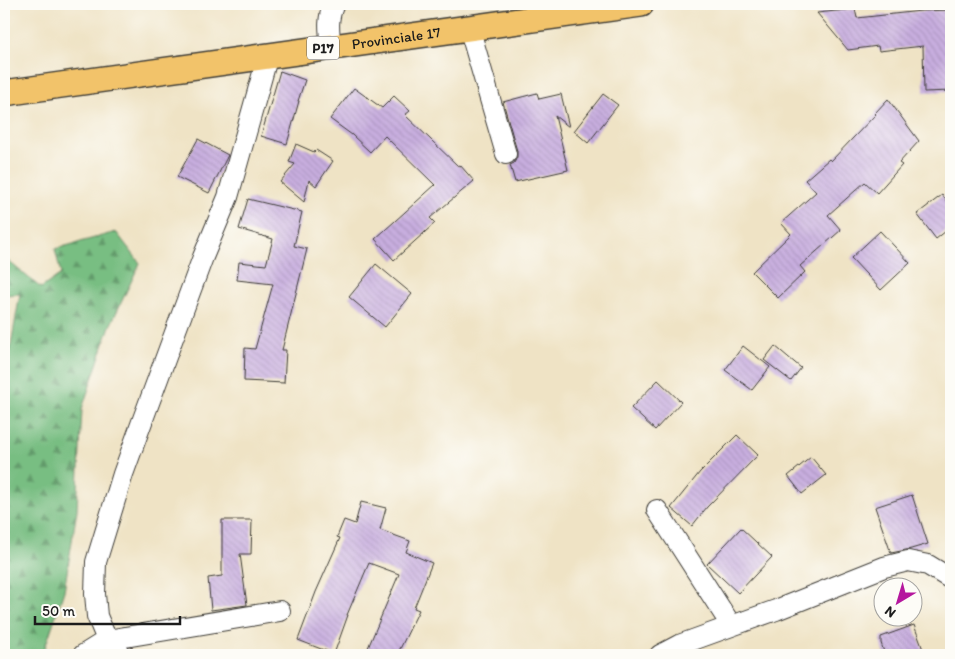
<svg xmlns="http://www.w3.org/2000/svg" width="955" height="659" viewBox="0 0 955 659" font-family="Itim,sans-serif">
  <defs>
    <pattern id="forest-firs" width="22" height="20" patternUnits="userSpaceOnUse" patternTransform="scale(1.25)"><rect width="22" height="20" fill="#78be82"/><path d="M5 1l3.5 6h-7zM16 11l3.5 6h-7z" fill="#629a6a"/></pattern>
    <pattern id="building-back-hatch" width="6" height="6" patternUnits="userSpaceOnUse" patternTransform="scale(1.25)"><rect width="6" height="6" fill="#c8aedf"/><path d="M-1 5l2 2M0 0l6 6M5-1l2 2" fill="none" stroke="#ab95bf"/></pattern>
  </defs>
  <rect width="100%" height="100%" fill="#fdfcf7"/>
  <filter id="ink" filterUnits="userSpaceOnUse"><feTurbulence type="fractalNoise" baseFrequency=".02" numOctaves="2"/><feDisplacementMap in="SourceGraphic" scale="10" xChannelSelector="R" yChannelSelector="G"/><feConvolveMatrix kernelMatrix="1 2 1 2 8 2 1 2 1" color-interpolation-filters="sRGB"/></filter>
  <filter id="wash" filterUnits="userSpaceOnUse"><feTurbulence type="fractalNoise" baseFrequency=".0096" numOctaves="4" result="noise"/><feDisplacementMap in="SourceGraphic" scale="20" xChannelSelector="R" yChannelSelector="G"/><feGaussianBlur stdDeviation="1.12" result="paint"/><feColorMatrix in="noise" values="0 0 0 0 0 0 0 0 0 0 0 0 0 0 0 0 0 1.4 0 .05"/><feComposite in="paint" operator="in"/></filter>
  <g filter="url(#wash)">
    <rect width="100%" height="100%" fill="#efe3c5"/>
    <path fill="url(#forest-firs)" stroke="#4a6d4f" d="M116,232L140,263L110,326L82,409L77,510L64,591L45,648L38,655H4V370L9,356L20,294L4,295V261L7,260L41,288L61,274L55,249Z"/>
    <g id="blocks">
      <path fill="url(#building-back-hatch)" d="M855,9L857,18L921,11L951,10V91L924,92L923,46L879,51L878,46L848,50L817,13Z
        M280,71L305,80L298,101H299L287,144L261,136Z
        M354,88L382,108L394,96L410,111L405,115L458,166L460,165L474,181L430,218L435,223L394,260L375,239L435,185L385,136L370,152L352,135L330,119Z
        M537,93L539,99L561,94L569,127L555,116L568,170L515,182L510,165L514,163L517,157V151L503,102Z
        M603,94L618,105L588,143L574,131Z
        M888,99L919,141L899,163L902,165L877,193L865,182L828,215L841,230L800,266L805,272L778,298L752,272L791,234L781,223L816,192L805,180L829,159L831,161L876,114L875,113Z
        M198,139L228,155L209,193L177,177Z
        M296,144L314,152L316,150L333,161L316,186L309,180L304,202L280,182L295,164L289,162Z
        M942,195L951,207V227L936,239L917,214Z
        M248,199L302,212L294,246L307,249L282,350H286L284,383L244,381L245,348L255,349L273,284L237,280L239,262L266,265L273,239L239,229Z
        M880,231L910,263L881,290L851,258Z
        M376,264L412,294L385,327L349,297Z
        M743,346L770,367L752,390L725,370Z
        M775,346L801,368L791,381L764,360Z
        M658,380L681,402L655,430L631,408Z
        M737,435L758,455L707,507L692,526L671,508L700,472Z
        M811,457L826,475L802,494L788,476Z
        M912,495L928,544L911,549L891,553L875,507Z
        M361,502L386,508L380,530L410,541L406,552L432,563L414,608L419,610L397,655H365L399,574L369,563L347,615H348L334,654L298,640L316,592L340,538L337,537L344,520L355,524Z
        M222,520H252L251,554H240L247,605L211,610L208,578L222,576Z
        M741,528L772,557L738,593L707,564Z
        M914,625L925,655H885L881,643V637Z"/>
    </g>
  </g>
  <g filter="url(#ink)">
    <use href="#blocks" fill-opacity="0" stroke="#3c3a35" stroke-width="1"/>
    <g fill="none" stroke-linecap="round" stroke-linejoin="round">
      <g stroke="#3c3a35" stroke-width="22">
        <path id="minor" d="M469,27L506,154
          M331,47C329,31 327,18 334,4
          M657,510L731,625
          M83,655L107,640L280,611
          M121,655L107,640L97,616L95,594L96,562L123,474L143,419L203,257L228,197L268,55
          M660,655L679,645L776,610L884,567L908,561L928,565L951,579"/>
      </g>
      <g stroke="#3c3a35" stroke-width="28">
        <g id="major">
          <path id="s1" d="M4,93L641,4"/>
        </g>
      </g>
      <use href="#minor" stroke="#fff" stroke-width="20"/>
      <use href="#major" stroke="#f2c36a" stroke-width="25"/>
    </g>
  </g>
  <g text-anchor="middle" stroke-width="4.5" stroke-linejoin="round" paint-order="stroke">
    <rect fill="#fdfcf7" stroke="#605f5e" stroke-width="1" x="307" y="36.5" width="32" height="23" rx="4"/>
    <g font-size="14" font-weight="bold" fill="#1c1c1c">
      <text x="323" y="53">P17</text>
    </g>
    <g font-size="15" fill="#1c1c1c" stroke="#fdfcf7">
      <text dy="5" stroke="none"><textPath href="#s1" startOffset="396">Provinciale 17</textPath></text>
    </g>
  </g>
  <rect width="955" height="659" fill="none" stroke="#fdfcf7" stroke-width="20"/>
  <g transform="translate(898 602) rotate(218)"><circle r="24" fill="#fdfcf7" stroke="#a3a29f"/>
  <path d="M0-4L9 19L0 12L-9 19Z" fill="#b5179e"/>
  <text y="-8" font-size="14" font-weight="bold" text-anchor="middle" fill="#1c1c1c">N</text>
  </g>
  <path d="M35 616v8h145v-8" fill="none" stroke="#1c1c1c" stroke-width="2.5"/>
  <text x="42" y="616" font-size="15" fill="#1c1c1c" stroke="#fdfcf7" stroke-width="4" paint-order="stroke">50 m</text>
</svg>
